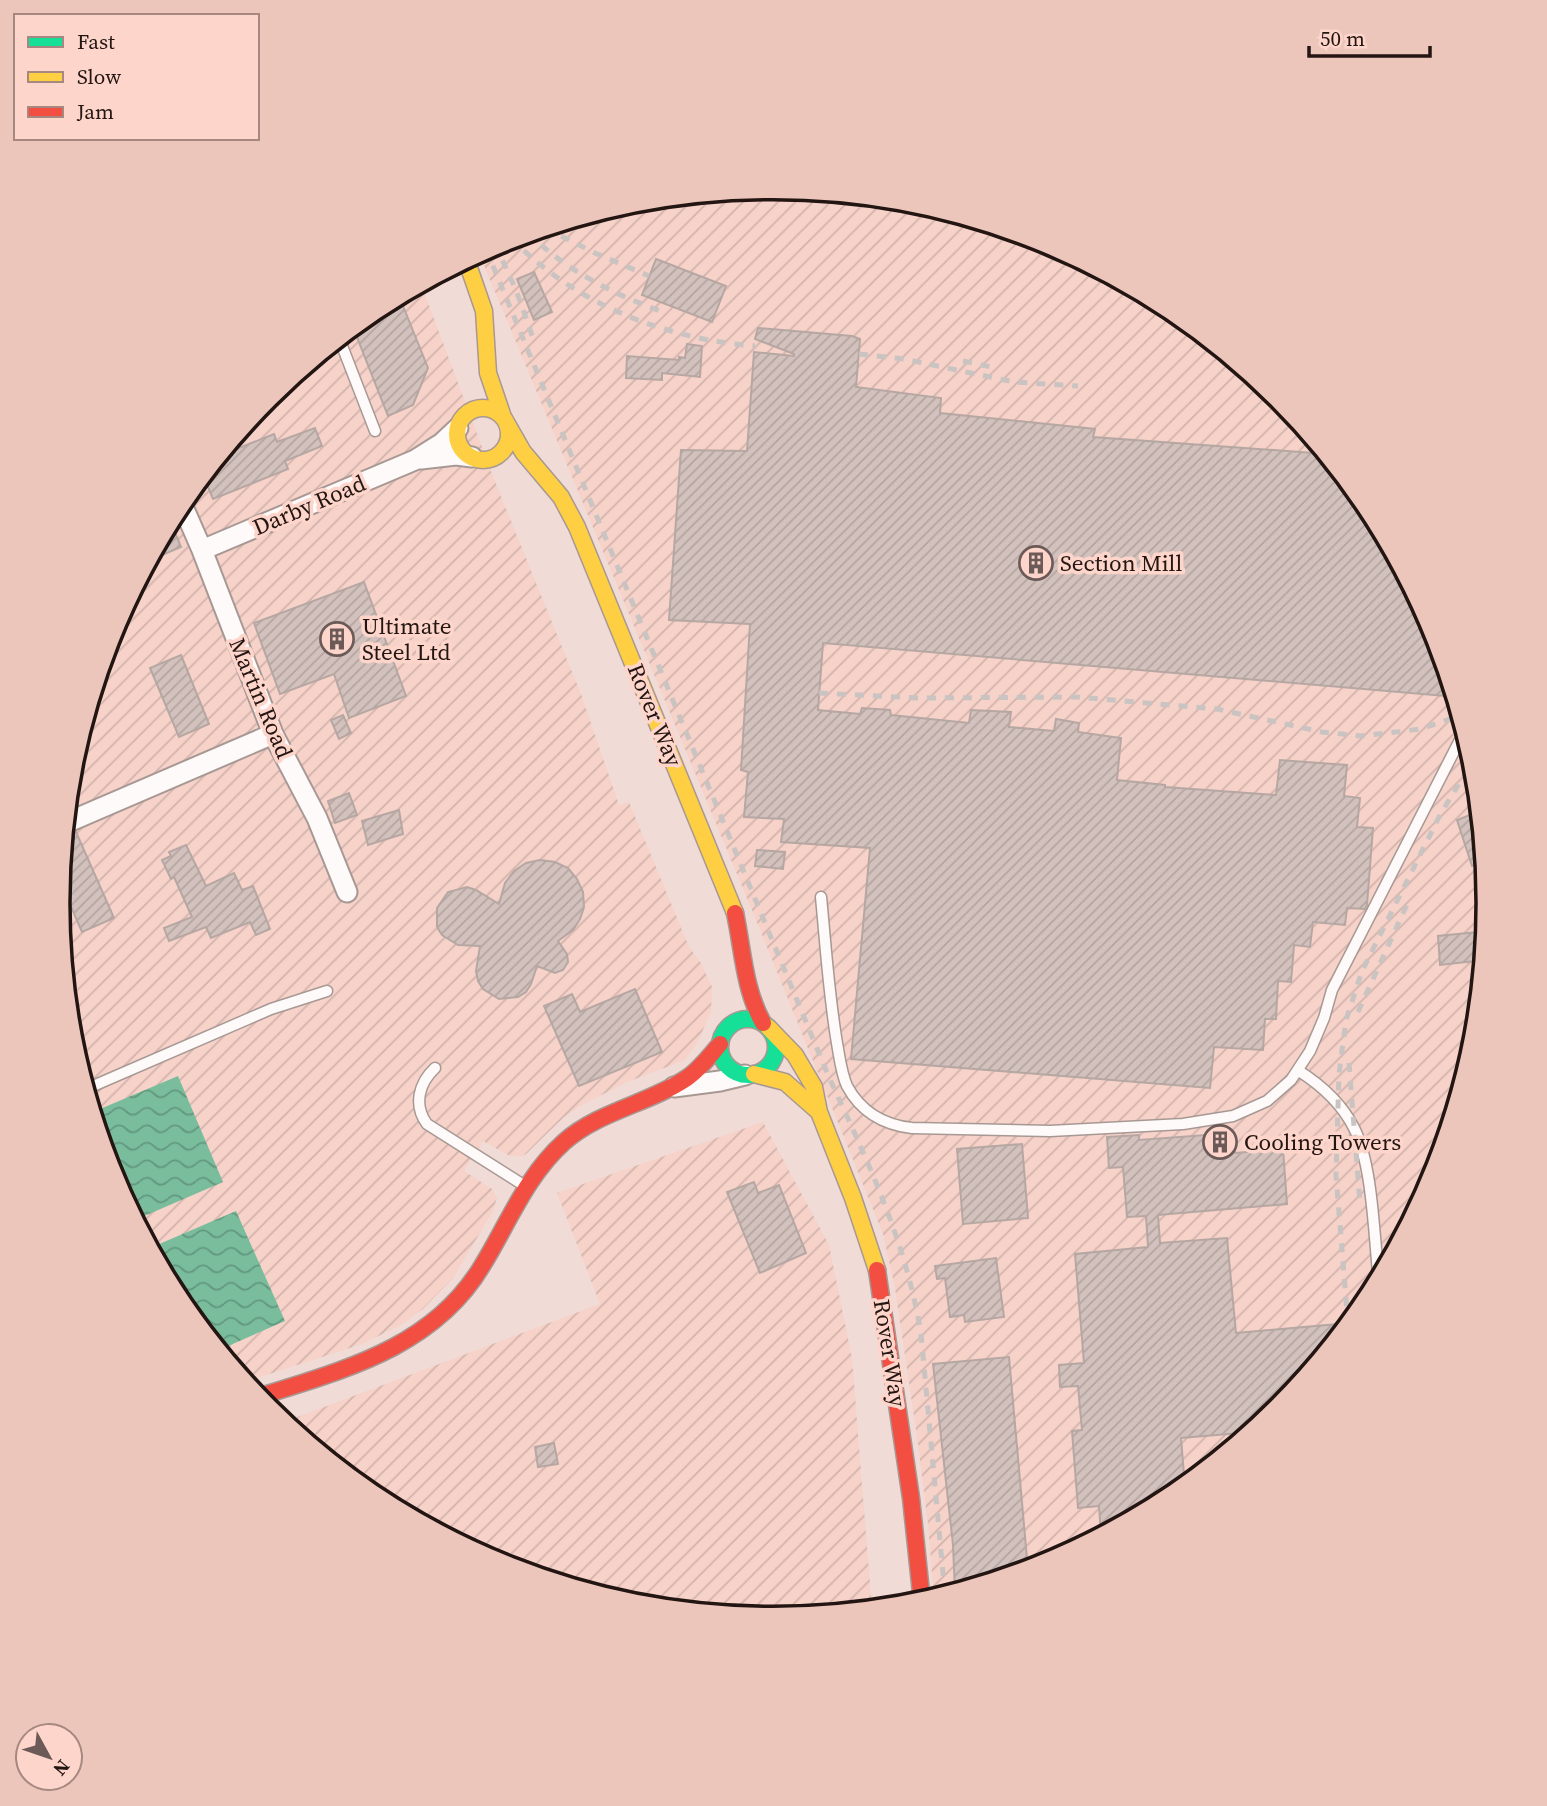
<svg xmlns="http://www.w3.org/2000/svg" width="1547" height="1806" viewBox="0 0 1547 1806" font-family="'Source Serif 4',serif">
  <defs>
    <pattern id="industrial-furrows" width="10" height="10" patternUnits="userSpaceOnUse" patternTransform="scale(1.75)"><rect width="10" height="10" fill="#f6d2c9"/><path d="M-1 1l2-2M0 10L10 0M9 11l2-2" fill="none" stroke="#d3b3ac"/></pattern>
    <pattern id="water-waves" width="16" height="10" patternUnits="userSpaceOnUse" patternTransform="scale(1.75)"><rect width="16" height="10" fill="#79bd9d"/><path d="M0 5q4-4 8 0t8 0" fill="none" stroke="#63987f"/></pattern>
    <pattern id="building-hatch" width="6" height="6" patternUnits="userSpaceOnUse" patternTransform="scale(1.75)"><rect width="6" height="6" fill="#d2c1bd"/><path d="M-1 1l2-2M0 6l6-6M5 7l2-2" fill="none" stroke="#b4a5a1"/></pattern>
  </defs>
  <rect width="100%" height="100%" fill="#f1dbd6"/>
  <path fill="url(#industrial-furrows)" d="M774,187L914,201L1048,242L1171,308L1280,397L1369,506L1435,629L1476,764L1489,903L1475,1043L1435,1177L1368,1301L1279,1409L1171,1498L1047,1564L934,1599L928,1524L918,1444L895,1288L883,1234L754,915L479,253L500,242L634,201Z
    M421,284L494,479L581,694L619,805L629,802L689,947L701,963L712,987L711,1012L697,1043L685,1060L625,1083L582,1105L564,1117L526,1154L522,1156H510L483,1141L464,1171L492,1189L497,1198L492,1213L453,1278L423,1309L401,1325L362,1344L245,1382L178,1300L112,1177L71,1042L58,903L72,763L112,629L179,505L268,397L376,308Z
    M763,1122L829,1245L852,1358L872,1609L773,1619L633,1605L499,1564L376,1498L284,1422L600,1304L557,1193Z"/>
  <path fill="url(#water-waves)" d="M178,1076L223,1182L135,1220L112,1177L93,1112Z
    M236,1211L285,1321L219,1350L178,1300L150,1248Z"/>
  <path fill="url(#building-hatch)" stroke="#b7a7a3" stroke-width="2" d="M656,259L726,286L712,322L642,295Z
    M534,272L552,312L534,320L517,279Z
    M399,296L428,368L413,405L388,416L353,327L376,308Z
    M758,328L852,336L860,339L856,387L941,398L940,413L1095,429L1093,437L1327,454L1369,506L1435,629L1447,669L1445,696L823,643L818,710L860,714L862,708L890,710L891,715L969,723L971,710L1011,712L1009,727L1054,731L1056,719L1079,723L1078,732L1121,738L1117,780L1165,785V787L1276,795L1280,760L1347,765L1344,796L1360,798L1357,827L1373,828L1367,905L1365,909L1347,908L1345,925L1313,922L1310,947L1294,945L1291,982L1278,981L1276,1019H1265L1263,1050L1214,1047L1210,1088L851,1059L870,848L781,842L784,819L744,817L748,772L741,770L750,624L669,620L681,450L747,451L754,352L794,356V354L755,339Z
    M687,344L702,346L700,377L662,373V380L626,378L627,356L679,360V357L685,358Z
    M315,428L322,446L285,461L288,469L213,499L203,475L219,456L274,434L277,442Z
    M170,520L181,547L148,561L154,552Z
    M364,582L406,696L349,718L334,674L280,694L254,623Z
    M181,655L209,724L179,737L150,668Z
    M343,715L351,733L339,739L331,720Z
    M349,793L357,815L335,823L328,801Z
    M399,810L403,834L368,845L362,821Z
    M1480,811L1485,861L1472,866L1457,820Z
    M76,832L114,918L82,932L60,881L64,835Z
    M186,845L206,886L234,873L242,890L253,886L270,929L256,935L250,922L211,938L206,927L169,941L164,928L192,917L174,877L171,879L162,860L171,856L169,852Z
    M757,850L785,852L783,869L755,866Z
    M540,860L555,862L568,868L577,879L583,892L584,907L580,919L573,930L558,941L567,954L568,962L563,970L555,973L537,966L531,984L526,992L518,997L499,999L483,989L478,981L476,971L480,946L458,945L442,935L437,927V908L448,892L467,887L476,890L499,904L505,883L514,871L526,863Z
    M1487,931L1484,960L1440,965L1438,936Z
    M635,989L662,1052L579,1086L544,1006L572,994L580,1012Z
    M1233,1133L1235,1153L1283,1149L1287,1204L1158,1215L1160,1243L1227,1238L1236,1333L1350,1323L1279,1409L1252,1432L1181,1438L1185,1487L1171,1498L1101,1535L1099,1506L1078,1508L1072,1431L1082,1430L1078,1386L1060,1387L1059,1365L1084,1363L1075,1254L1148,1247L1146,1216L1127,1217L1123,1167L1109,1168L1107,1137L1139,1135V1140Z
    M1022,1144L1028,1218L963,1224L957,1149Z
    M754,1182L758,1193L779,1185L806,1253L760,1273L727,1192Z
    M996,1258L1004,1317L965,1322L964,1315L950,1317L945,1278L937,1279L935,1266Z
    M1009,1357L1028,1570L955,1592L953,1545L933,1364Z
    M554,1443L558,1464L538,1467L535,1447Z"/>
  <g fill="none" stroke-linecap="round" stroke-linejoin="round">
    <g stroke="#a89894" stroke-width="13">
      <path id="lane" d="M339,338L375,431
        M821,897C826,948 829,999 838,1049C840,1061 842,1075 847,1086C861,1112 884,1125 912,1128L1050,1131L1183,1124L1233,1116L1267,1101L1291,1080L1310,1051L1324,1018L1332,990L1465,730
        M435,1068C419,1083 413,1105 427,1124L525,1186
        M1299,1071C1321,1085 1342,1104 1354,1128C1373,1165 1374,1239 1379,1282
        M86,1089L271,1009L327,991"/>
    </g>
    <g stroke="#a89894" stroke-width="23">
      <path id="street" d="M421,459L456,455L472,457
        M181,502L202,550L273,734L317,818L347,892
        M202,550L415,460L442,443L458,428
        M66,823L273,734
        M674,1087L720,1081L745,1075"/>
    </g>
    <g stroke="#a89894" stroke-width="19">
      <path id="fast" d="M720 1047a28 28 0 1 1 56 0a28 28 0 1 1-56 0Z"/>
    </g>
    <g stroke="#a89894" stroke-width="19">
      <path id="slow" d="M466,259L484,311L488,373L503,417
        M457 434a26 26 0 1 1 52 0a26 26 0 1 1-52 0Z
        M507,424L523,452L561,497L577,527L735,913
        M768,1027L795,1055L814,1087L819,1112L853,1198L877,1270
        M754,1074L785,1082L819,1112"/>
    </g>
    <g stroke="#a89894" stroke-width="19">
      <path id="jam" d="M735,913C743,950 744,989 763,1023
        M877,1270L911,1498L922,1602
        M258,1397C343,1370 433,1348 482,1266C508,1224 526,1176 564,1142C599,1111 648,1104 687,1078C700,1069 710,1056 720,1044"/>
    </g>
    <use href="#lane" stroke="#fdfaf9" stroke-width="10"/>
    <use href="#street" stroke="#fdfaf9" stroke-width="19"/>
    <use href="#fast" stroke="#16e098" stroke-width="16"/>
    <use href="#slow" stroke="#ffcf43" stroke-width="16"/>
    <use href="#jam" stroke="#f24e42" stroke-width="16"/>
    <path stroke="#c9c3c2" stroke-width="5" stroke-dasharray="9 9" stroke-linecap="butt" d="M545,228L595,253L649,276
      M528,233C567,271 613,294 663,312
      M511,238C575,304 665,339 755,346
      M495,244L516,290L533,338
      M486,249L828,1075C867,1160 906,1241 921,1334L945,1595
      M859,354L904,359L1014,382L1078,386
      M963,361L991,367
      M819,693L917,698L1077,697L1217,709L1322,732L1361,736L1421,729L1461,715
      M1358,1012L1409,900
      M1349,1063L1360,1203
      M1348,1324L1336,1175L1339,1074L1346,1020L1362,971L1440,815L1471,764"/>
  </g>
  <defs>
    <g id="building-ring" transform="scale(1.75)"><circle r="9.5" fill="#fdd5ca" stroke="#6b5a57" stroke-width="1.5"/><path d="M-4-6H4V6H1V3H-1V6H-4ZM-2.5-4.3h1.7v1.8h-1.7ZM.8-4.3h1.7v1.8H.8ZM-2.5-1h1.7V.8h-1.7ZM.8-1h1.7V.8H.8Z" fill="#6b5a57"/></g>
  </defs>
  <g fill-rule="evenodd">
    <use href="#building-ring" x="1036" y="563"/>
    <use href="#building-ring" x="337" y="639"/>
    <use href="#building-ring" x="1220" y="1142"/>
  </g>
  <g text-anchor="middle" stroke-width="7" stroke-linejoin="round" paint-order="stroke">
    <g font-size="23" fill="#231512" stroke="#fdd5ca">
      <text transform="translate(309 505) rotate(-23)" y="8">Darby Road</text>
      <text transform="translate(261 698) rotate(67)" y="8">Martin Road</text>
      <text transform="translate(655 715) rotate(68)" y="8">Rover Way</text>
      <text transform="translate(890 1353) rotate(81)" y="8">Rover Way</text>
    </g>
    <g font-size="23" fill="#231512" stroke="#fdd5ca" text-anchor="start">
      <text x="1060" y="571">Section Mill</text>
      <text x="362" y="634">Ultimate<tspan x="362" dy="26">Steel Ltd</tspan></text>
      <text x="1244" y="1150">Cooling Towers</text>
    </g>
  </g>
  <path d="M0 0H1547V1806H0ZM70 903a703 703 0 1 1 1406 0a703 703 0 1 1-1406 0Z" fill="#ecc6bb" fill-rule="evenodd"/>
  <path fill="none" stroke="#231512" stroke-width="3.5" d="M70 903a703 703 0 1 1 1406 0a703 703 0 1 1-1406 0Z"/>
  <rect x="14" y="14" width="245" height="126" fill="#fdd5ca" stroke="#a68880" stroke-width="2"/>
  <rect x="28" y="37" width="35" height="10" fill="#16e098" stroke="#a68880" stroke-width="2"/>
  <text x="77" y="49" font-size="21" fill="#231512">Fast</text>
  <rect x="28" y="72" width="35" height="10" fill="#ffcf43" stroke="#a68880" stroke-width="2"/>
  <text x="77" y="84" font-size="21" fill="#231512">Slow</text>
  <rect x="28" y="107" width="35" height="10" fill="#f24e42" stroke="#a68880" stroke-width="2"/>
  <text x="77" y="119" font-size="21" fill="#231512">Jam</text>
  <g transform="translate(49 1757) rotate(130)"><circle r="33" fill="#fdd5ca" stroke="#a68880" stroke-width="2"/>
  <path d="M0-5L12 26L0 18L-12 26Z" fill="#6b5a57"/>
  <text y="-10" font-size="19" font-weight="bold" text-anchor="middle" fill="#231512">N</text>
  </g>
  <path d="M1309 46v10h121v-10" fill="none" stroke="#231512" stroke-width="3.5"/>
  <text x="1320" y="46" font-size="21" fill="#231512" stroke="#fdd5ca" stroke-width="5" paint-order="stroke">50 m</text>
</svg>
